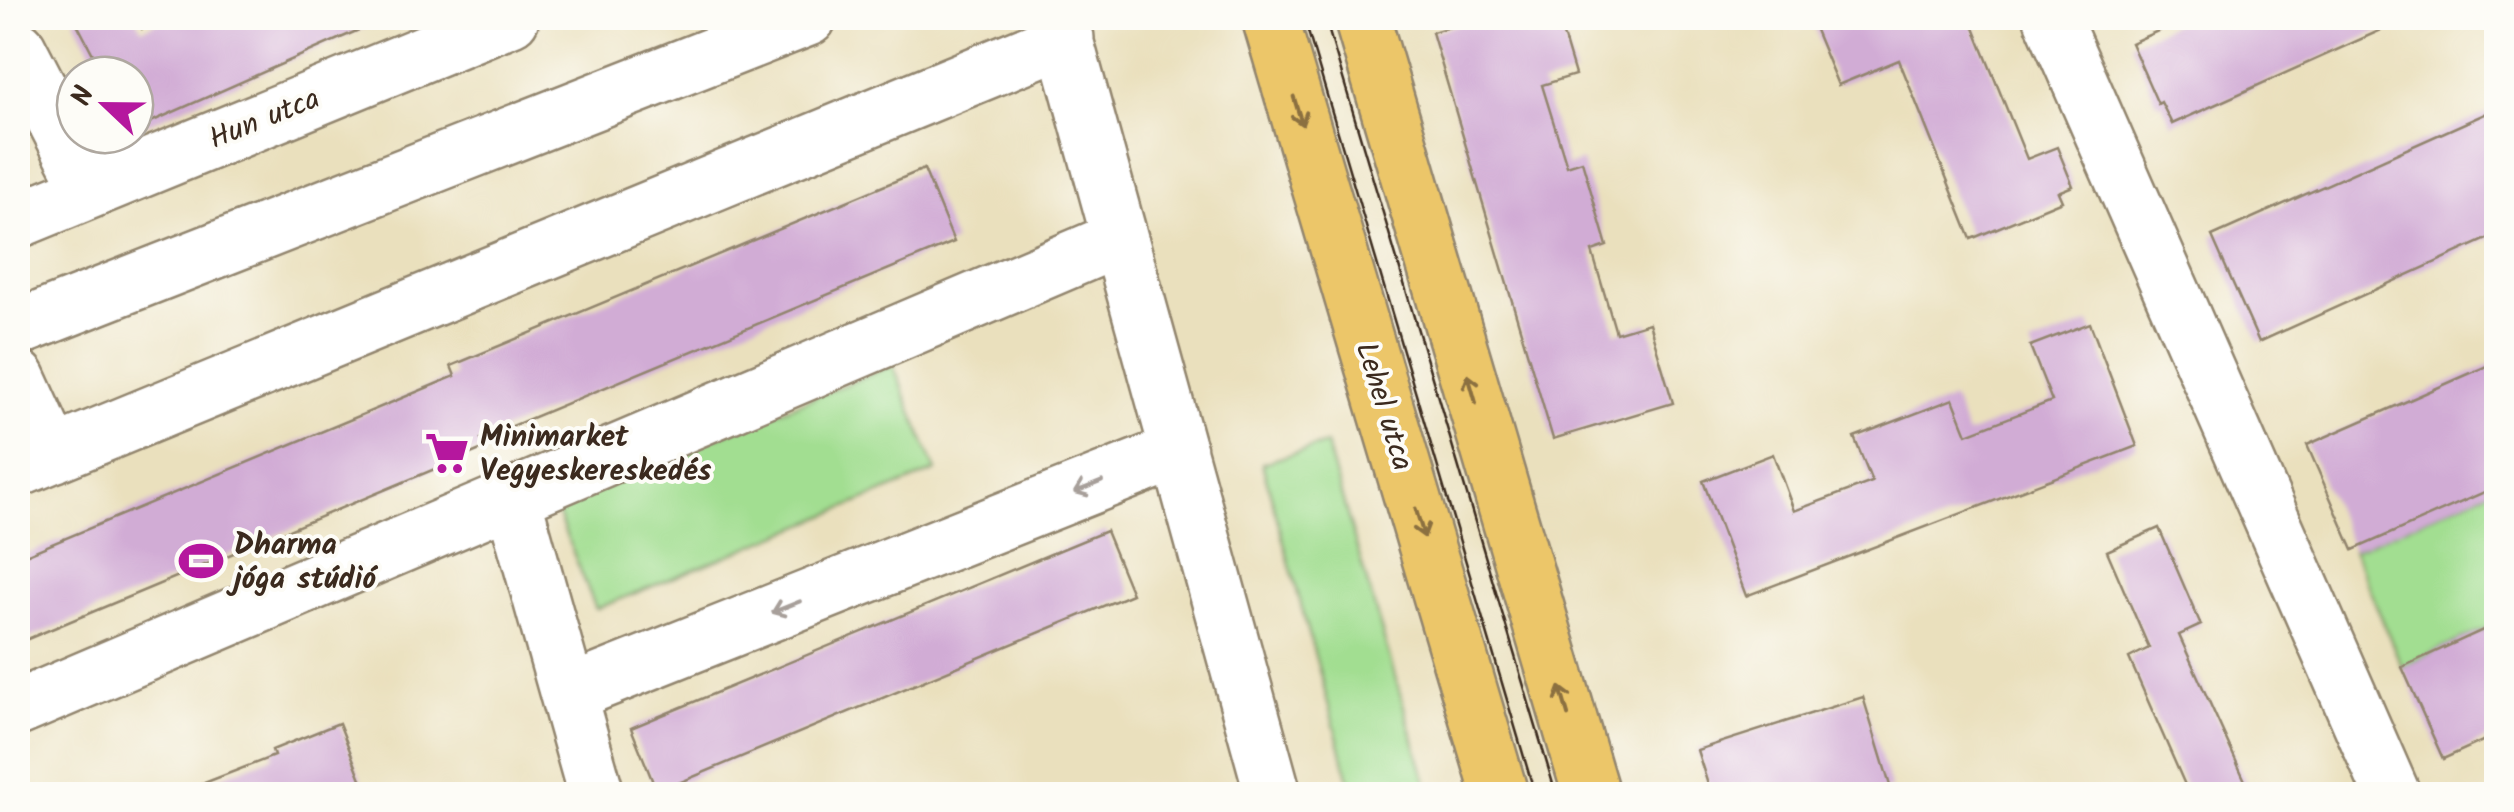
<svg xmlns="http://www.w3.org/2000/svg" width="2514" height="812" viewBox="0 0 2514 812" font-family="Kalam,sans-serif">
  <rect width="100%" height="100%" fill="#fdfcf7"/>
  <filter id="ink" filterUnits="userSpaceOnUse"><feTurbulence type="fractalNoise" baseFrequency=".01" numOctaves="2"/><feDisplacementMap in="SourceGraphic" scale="20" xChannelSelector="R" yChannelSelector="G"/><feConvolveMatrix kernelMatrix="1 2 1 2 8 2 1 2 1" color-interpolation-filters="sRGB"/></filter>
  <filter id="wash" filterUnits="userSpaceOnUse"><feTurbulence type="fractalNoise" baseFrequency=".0048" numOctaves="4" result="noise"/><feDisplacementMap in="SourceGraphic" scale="40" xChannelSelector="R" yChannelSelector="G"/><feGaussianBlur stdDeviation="2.25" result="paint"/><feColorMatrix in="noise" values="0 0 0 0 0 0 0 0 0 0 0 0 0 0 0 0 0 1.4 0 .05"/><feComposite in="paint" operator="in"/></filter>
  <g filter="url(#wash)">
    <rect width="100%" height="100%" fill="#eae0bd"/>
    <path fill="#a2de91" stroke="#6e8458" stroke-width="2.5" d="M893,365L936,471L596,609L553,503Z
      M1326,444L1430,794H1353L1262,463Z
      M2496,487V624L2402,667L2353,550Z"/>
    <g id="blocks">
      <path fill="#d1acd5" d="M74,18H136L142,29L167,18H386L135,129V75H104Z
        M1481,18H1558L1575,75L1542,85L1567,166L1582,161L1607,246L1592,251L1616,333L1649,323L1673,403L1553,439L1432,32Z
        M1810,18H1970L2027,159L2057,147L2073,186L2058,192L2062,201L1971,239L1899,60L1838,85Z
        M2187,18H2408L2172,124L2161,102L2158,104L2131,43Z
        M2496,109V235L2259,342L2212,236Z
        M924,169L954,242L481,439L485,448L18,643V558L455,376L451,366Z
        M2090,323L2137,446L1746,596L1703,481L1773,454L1794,511L1872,482L1854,437L1953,399L1967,434L2052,401L2030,346Z
        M2496,362V487L2353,550L2307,445Z
        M2159,528L2201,625L2179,635L2251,794H2189L2129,658L2149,648L2107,551Z
        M1106,531L1132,594L657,792L631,728Z
        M2496,624V735L2443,759L2402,667Z
        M1863,697L1891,789L1872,794H1711L1697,750Z
        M339,723L367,794H182L181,792L274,756L272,750Z"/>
    </g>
  </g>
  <g filter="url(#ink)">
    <use href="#blocks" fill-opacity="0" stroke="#92856e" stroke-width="2.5"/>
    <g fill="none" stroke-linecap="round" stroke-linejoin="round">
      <g stroke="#92856e" stroke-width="60">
        <path id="minor" d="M1059,18L1273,794
          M2052,18L2392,794
          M18,48L91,189
          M18,220L511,18
          M18,328L808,18
          M18,378L53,455
          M18,469L1066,38
          M513,499L596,794
          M568,694L1179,451
          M18,708L1119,239"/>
      </g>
      <g stroke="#92856e" stroke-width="60">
        <path id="major" d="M1270,18L1500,794
          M1362,18L1591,794"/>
      </g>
      <use href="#minor" stroke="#fff" stroke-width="55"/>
      <use href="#major" stroke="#ecc669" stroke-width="55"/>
      <path stroke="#3b2a1e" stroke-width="2.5" d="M1304,18L1535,794
        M1325,18L1556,794"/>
    </g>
    <defs><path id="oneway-shaft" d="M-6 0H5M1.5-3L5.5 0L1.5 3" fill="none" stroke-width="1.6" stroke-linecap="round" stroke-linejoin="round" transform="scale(2.5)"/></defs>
    <g stroke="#8b7040">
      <use href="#oneway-shaft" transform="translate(1298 111) rotate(73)"/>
      <use href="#oneway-shaft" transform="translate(1472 389) rotate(-106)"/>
      <use href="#oneway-shaft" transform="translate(1420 523) rotate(73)"/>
      <use href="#oneway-shaft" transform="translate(1564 701) rotate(-106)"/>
    </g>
    <g stroke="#a79f9a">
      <use href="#oneway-shaft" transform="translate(1088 487) rotate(158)"/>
      <use href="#oneway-shaft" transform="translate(786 607) rotate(158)"/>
    </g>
  </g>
  <defs>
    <g id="supermarket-bare" transform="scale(3.45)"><path d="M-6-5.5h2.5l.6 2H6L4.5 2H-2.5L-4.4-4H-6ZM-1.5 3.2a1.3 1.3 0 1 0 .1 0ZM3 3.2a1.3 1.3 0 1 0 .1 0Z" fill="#b5179e" stroke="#fdfcf7" stroke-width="2.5" paint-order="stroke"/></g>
    <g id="stadium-bare" transform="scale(3.45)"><path d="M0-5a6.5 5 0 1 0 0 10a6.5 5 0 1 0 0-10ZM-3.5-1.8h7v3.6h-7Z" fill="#b5179e" stroke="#fdfcf7" stroke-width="2.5" paint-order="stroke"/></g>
  </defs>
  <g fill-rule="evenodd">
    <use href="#supermarket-bare" x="447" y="453"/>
    <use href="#stadium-bare" x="201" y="561"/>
  </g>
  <g text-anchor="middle" stroke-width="8" stroke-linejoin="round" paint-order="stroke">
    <g font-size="30" fill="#3b2a1e" stroke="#fdfcf7">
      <text transform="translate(264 118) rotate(-22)" y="10">Hun utca</text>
      <text transform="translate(1385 406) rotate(73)" y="10">Lehel utca</text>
    </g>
    <g font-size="30" font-weight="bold" fill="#3b2a1e" stroke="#fdfcf7" text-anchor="start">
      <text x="480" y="446">Minimarket<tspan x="480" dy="34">Vegyeskereskedés</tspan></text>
      <text x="234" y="554">Dharma<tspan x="234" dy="34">jóga stúdió</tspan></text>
    </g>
  </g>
  <rect width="2514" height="812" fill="none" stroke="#fdfcf7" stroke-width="60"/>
  <g transform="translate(105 105) rotate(292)"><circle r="48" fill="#fdfcf7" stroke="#afa8a0" stroke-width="2.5"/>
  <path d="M0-8L18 38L0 25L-18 38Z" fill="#b5179e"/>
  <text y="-15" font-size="28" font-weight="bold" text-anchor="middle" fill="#3b2a1e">N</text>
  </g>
</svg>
